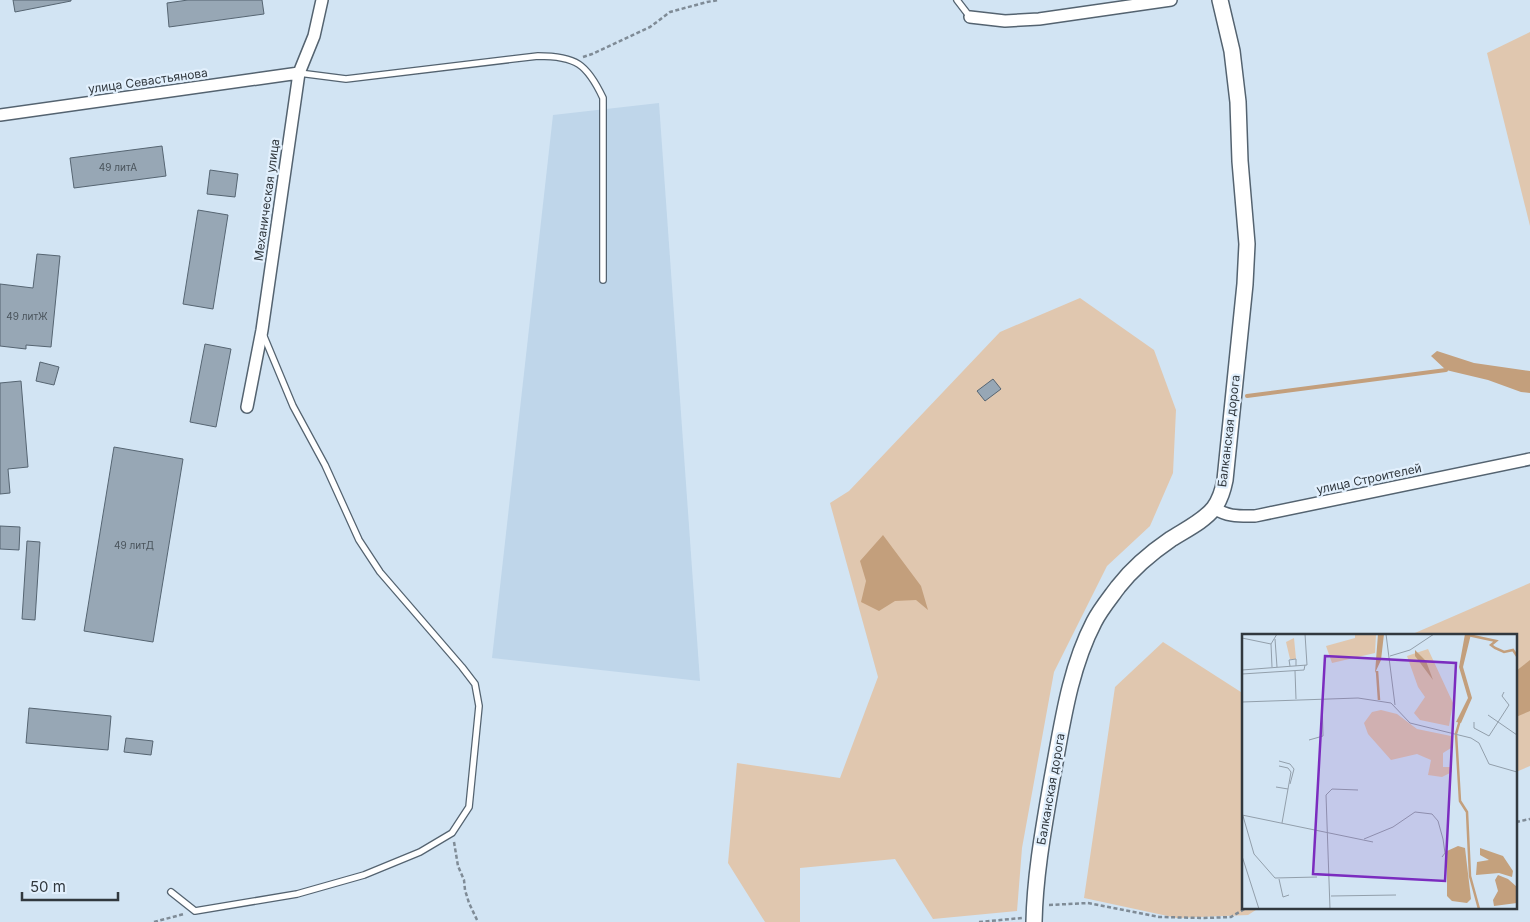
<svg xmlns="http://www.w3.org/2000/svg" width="1530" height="922" viewBox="0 0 1530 922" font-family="Inter,sans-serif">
  <rect width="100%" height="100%" fill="#d2e4f3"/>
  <path fill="#bfd6ea" d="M659,103L700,681L492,658L553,115Z"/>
  <path fill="#e0c7af" d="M1530,32V226L1487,53Z
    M1080,298L1154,350L1176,410L1173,473L1150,526L1107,566L1054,672L1022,848L1017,911L933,919L895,859L800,868V922H765L728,863L737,763L840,778L878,677L830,503L849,491L1000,332Z
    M1530,583V766L1516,772V636H1408Z
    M1163,642L1244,694V908H1259L1248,915L1177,918L1084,898L1115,687Z"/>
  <path fill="#c39f7c" d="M1437,351L1474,363L1530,371V393L1521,392L1488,380L1446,370L1431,356Z
    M883,535L921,586L928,610L916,600L895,601L879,611L861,602L866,581L860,561Z
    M1530,660V711L1516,717V671Z"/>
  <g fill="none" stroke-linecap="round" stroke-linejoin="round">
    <path stroke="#c39f7c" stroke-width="4" d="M1247,396L1446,370"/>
  </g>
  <path fill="#97a7b5" stroke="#566572" d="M13,0H71V1L15,12Z
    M188,0H262L264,14L169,27L167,3Z
    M162,146L166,176L74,188L70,158Z
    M210,170L238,174L235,197L207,194Z
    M198,210L228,215L213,309L183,304Z
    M37,254L60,256L51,347L26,345V349L0,346V284L33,288Z
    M205,344L231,349L216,427L190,422Z
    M40,362L59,367L54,385L36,381Z
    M993,379L1001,389L985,401L977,391Z
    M21,381L28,467L8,469L10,493L0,494V383Z
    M114,447L183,459L153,642L84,631Z
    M0,526L20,527L19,550L0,549Z
    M27,541L40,542L35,620L22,619Z
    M29,708L111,716L108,750L26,743Z
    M126,738L153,741L151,755L124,752Z"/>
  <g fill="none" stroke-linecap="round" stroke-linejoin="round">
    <g stroke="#546370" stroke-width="8">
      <path id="lane" d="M957,0L970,17
        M299,73L346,79L538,56C576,56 587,64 603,98V280
        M171,892L195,911L297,894L364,875L420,852L452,833L469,807L479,706L475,684L462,667L380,572L359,540L325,465L293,406L263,334"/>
    </g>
    <g stroke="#546370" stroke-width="14">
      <path id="street" d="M970,17L1005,21L1039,19L1171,0
        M0,115L299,73
        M247,407L262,330L299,73L314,36L322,0
        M1214,508C1228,517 1239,516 1255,516L1530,459"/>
    </g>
    <g stroke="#546370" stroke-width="18">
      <path id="secondary" d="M1034,922C1035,874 1044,826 1052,779C1062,726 1069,670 1094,622C1100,610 1110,598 1118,587C1132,569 1152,552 1171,539C1185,530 1204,521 1214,508C1220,500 1223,490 1225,480L1245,284L1247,244L1240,161L1238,102L1232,51L1220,0"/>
    </g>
    <path stroke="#7f8b96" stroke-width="2.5" stroke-dasharray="4 2.5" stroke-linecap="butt" d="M583,57L592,54L650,27L670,12L707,2L719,0
      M1516,822L1530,819
      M454,842L458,866L464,880L465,890L469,903L478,922
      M1049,905L1088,903L1159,917L1204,918L1231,917L1246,908
      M154,922L184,914
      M979,922L1022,918"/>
    <use href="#lane" stroke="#fff" stroke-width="5.5"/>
    <use href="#street" stroke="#fff" stroke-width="11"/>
    <use href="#secondary" stroke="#fff" stroke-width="15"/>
  </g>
  <g text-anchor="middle" stroke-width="4.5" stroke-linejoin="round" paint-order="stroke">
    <g font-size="10" fill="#4a545c">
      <text x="118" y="171">49 литА</text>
      <text x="27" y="320">49 литЖ</text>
      <text x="134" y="549">49 литД</text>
    </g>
    <g font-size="12" fill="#31383e" stroke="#e2f0fd">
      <text transform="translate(148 81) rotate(-8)" y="4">улица Севастьянова</text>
      <text transform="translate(267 200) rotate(-82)" y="4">Механическая улица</text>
      <text transform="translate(1229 431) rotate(-83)" y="4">Балканская дорога</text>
      <text transform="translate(1369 479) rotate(-12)" y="4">улица Строителей</text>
      <text transform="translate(1051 789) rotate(-80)" y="4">Балканская дорога</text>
    </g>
  </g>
  <g transform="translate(1242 634)">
    <rect width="275" height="275" fill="#d2e4f3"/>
    <path d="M113,0H134L133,19L90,29L84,12L113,4ZM52,4L54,25H48L44,8ZM186,15L211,69L207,92L178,86L172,79L183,63L176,53L165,22ZM139,76L155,80L175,95L209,102V114L201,119V133H210V138L200,143L186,141L189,126L175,120L149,126L126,100L122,89L130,78Z" fill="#e0c7af"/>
    <path d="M216,212L223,214L229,265L225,269L210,267L205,262V217ZM238,214L261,222L271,237L270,243L257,239L234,241L235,228L247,226L238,221Z" fill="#c4a17d"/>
    <path d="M136,0H142L139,26L133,39ZM223,0H229L221,33L230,64L219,89L214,88L226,64L217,33ZM173,16L184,27L191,46L173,22ZM256,241L266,245L275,253V269L252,272L251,266L256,257L253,246Z" fill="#c39f7c"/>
    <path fill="none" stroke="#c39f7c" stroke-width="2.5" d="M226,1L254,7L249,11L253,14L262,18L271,16L275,22M135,37L137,66M218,86L214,100L218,167L225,178L228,242L237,275"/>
    <path fill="none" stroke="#929fab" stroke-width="1" d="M144,0L153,71M0,4L29,10L35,0M33,5L35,33M29,10L30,33M148,22L168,16L192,0M0,26V52M48,32L47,26L54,25V32M0,36L65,31L63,0M53,37L54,65M0,40L62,36L63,31M0,68L116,64L149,69L168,89L229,104L237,109L247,130L275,138M246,81L275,101M232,88V94L247,102L267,71L260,62L262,58M67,106L81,102L80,66M37,127L48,130L52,135L48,150M37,132L46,134L49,138L46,155M34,153L46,155L40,189M0,181L131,208M1,182L12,220L33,244L75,243M122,205L151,193L173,178L190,180L196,187L201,205L203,219L200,223M0,222L17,275M37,245L41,263L47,261M89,262L154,261M88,275L84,161L90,155L116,156"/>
    <path fill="#7b2cbf" fill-opacity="0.15" stroke="#7b2cbf" stroke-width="2.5" d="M83,22L214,29L203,247L71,240Z"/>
    <rect width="275" height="275" fill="none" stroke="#31383e" stroke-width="2.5"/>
  </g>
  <path d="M22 892v8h96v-8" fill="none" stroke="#31383e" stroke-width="2.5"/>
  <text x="30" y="892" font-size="15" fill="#31383e" stroke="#e2f0fd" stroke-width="4" paint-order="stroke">50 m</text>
</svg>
